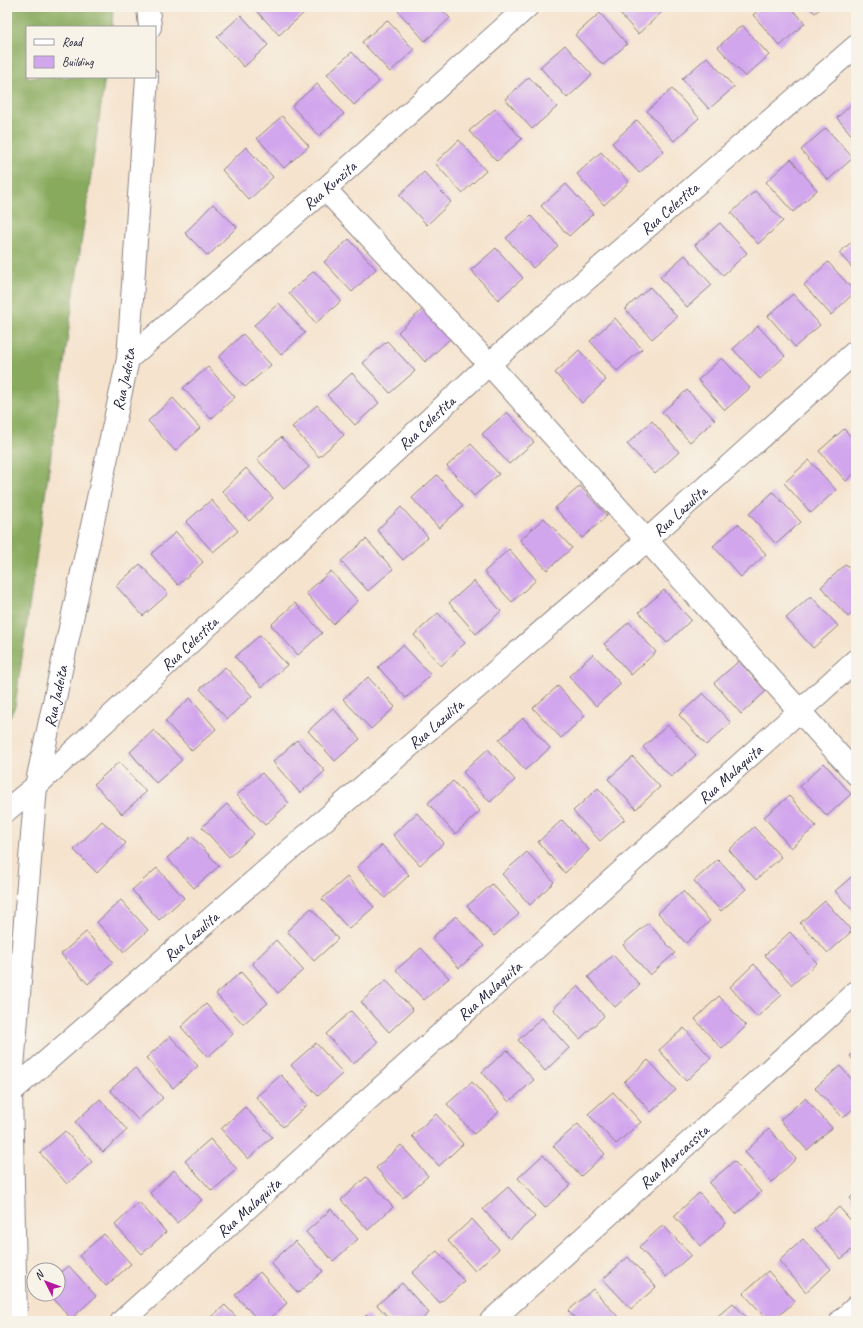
<svg xmlns="http://www.w3.org/2000/svg" width="863" height="1328" viewBox="0 0 863 1328" font-family="Caveat,sans-serif">
  <rect width="100%" height="100%" fill="#f7f3e8"/>
  <filter id="ink" filterUnits="userSpaceOnUse"><feTurbulence type="fractalNoise" baseFrequency=".025" numOctaves="2"/><feDisplacementMap in="SourceGraphic" scale="8" xChannelSelector="R" yChannelSelector="G"/><feConvolveMatrix kernelMatrix="1 2 1 2 8 2 1 2 1" color-interpolation-filters="sRGB"/></filter>
  <filter id="wash" filterUnits="userSpaceOnUse"><feTurbulence type="fractalNoise" baseFrequency=".012" numOctaves="4" result="noise"/><feDisplacementMap in="SourceGraphic" scale="16" xChannelSelector="R" yChannelSelector="G"/><feGaussianBlur stdDeviation="0.9" result="paint"/><feColorMatrix in="noise" values="0 0 0 0 0 0 0 0 0 0 0 0 0 0 0 0 0 1.4 0 .05"/><feComposite in="paint" operator="in"/></filter>
  <g filter="url(#wash)">
    <rect width="100%" height="100%" fill="#f5e3cd"/>
    <path fill="#88aa5d" stroke="#55664c" d="M7,7H113L112,27H27V77H105L15,706L7,724Z"/>
    <g id="blocks">
      <path fill="#d2a6ed" d="M253,7H299L304,13L279,35Z
        M402,7H439L450,18L425,41L398,11Z
        M614,7H659L663,11L638,34Z
        M762,7H790L805,23L780,46L753,15Z
        M809,7H822L815,13Z
        M600,13L627,44L603,65L575,35Z
        M241,15L268,45L244,67L217,37Z
        M387,20L414,50L390,72L362,42Z
        M742,25L769,55L745,77L718,47Z
        M565,45L592,75L567,98L540,67Z
        M352,52L379,82L354,105L327,74Z
        M707,57L734,87L709,109L682,79Z
        M529,77L557,107L532,129L505,99Z
        M317,84L344,114L319,136L292,106Z
        M672,89L699,118L674,141L647,111Z
        M856,100V140L837,118Z
        M495,109L522,139L497,161L469,131Z
        M282,116L309,146L284,168L257,138Z
        M637,120L664,151L639,173L612,143Z
        M826,128L853,158L828,180L801,150Z
        M459,140L486,171L462,193L435,163Z
        M246,147L273,177L249,200L222,170Z
        M601,152L629,182L604,205L577,174Z
        M791,159L817,190L793,212L766,182Z
        M424,172L451,202L427,225L399,195Z
        M566,184L593,214L569,236L541,206Z
        M755,191L783,221L758,244L731,213Z
        M213,204L237,227L208,256L185,233Z
        M531,216L558,246L533,268L506,238Z
        M720,223L747,253L723,275L695,245Z
        M856,238V272L839,253Z
        M349,239L376,269L352,292L324,262Z
        M496,248L523,278L498,300L471,270Z
        M685,255L712,285L687,307L660,277Z
        M828,262L855,292L831,315L804,285Z
        M314,271L341,301L316,323L289,293Z
        M650,287L677,317L652,339L625,309Z
        M793,294L820,325L795,347L768,316Z
        M279,303L305,333L281,355L254,325Z
        M423,309L450,339L425,362L398,332Z
        M615,318L642,349L617,371L590,341Z
        M758,326L785,356L760,379L733,349Z
        M243,334L271,365L245,387L219,357Z
        M387,341L415,371L390,393L363,363Z
        M579,350L606,380L582,403L555,373Z
        M722,358L750,388L725,410L698,380Z
        M208,367L235,397L211,419L183,388Z
        M352,373L379,403L355,425L327,395Z
        M687,390L715,420L690,442L662,412Z
        M173,398L200,428L175,451L148,421Z
        M317,405L344,435L319,457L292,427Z
        M507,412L534,442L509,464L482,434Z
        M652,421L679,452L655,474L627,444Z
        M844,429L856,442V472L846,481L819,451Z
        M281,437L309,467L284,489L257,459Z
        M471,444L499,474L474,496L447,466Z
        M809,460L836,490L811,513L784,483Z
        M246,468L273,498L249,521L222,491Z
        M437,475L463,506L439,528L412,498Z
        M580,486L607,516L582,538L555,508Z
        M773,492L801,522L776,544L749,514Z
        M211,500L238,531L213,552L186,522Z
        M401,507L428,537L403,560L377,530Z
        M544,518L572,548L547,570L520,540Z
        M738,524L766,554L741,577L713,546Z
        M176,532L203,562L178,585L151,554Z
        M366,539L393,569L368,591L341,561Z
        M509,549L536,580L512,602L484,572Z
        M140,564L168,594L143,616L116,586Z
        M846,564L856,575V610L848,617L821,587Z
        M331,571L358,601L333,624L306,593Z
        M474,581L501,611L476,634L449,603Z
        M664,590L691,620L667,643L639,612Z
        M811,596L838,626L813,648L786,618Z
        M295,603L322,633L298,655L271,625Z
        M438,613L465,643L441,666L414,635Z
        M629,622L656,652L631,675L604,644Z
        M260,635L287,665L262,687L235,657Z
        M403,645L431,675L406,698L378,667Z
        M593,654L621,684L596,706L569,676Z
        M739,661L766,691L741,714L714,683Z
        M225,667L252,696L227,719L200,689Z
        M368,677L395,707L371,729L343,699Z
        M558,686L585,716L561,738L533,708Z
        M703,693L731,723L706,745L679,715Z
        M190,698L216,729L192,751L165,721Z
        M333,708L360,739L335,761L308,731Z
        M523,718L550,748L525,770L499,740Z
        M668,725L696,755L671,777L643,747Z
        M154,730L182,760L156,783L130,752Z
        M297,740L325,771L300,793L273,762Z
        M488,749L515,780L490,802L463,772Z
        M633,757L660,787L636,809L608,779Z
        M119,762L146,792L122,814L94,784Z
        M824,763L851,794L827,816L800,786Z
        M262,773L289,803L265,825L237,795Z
        M453,781L480,811L455,834L428,803Z
        M598,788L625,819L600,841L573,811Z
        M789,796L816,826L791,848L764,817Z
        M227,804L254,834L229,857L202,827Z
        M417,813L444,843L420,865L393,835Z
        M562,820L589,850L565,873L538,842Z
        M102,821L126,843L97,873L74,850Z
        M754,827L781,857L756,880L729,850Z
        M192,836L219,866L194,888L167,858Z
        M382,845L409,875L385,898L357,867Z
        M527,852L554,882L530,905L502,874Z
        M718,859L746,889L721,911L694,881Z
        M157,868L184,898L159,920L132,890Z
        M856,873V914L835,891Z
        M347,877L374,907L349,929L322,899Z
        M492,884L519,914L494,936L467,906Z
        M683,891L710,921L686,943L658,913Z
        M121,900L148,930L124,952L97,922Z
        M825,901L852,931L828,953L800,923Z
        M311,908L338,939L314,961L287,931Z
        M456,916L484,946L459,968L432,938Z
        M648,923L675,953L650,975L623,945Z
        M86,932L113,962L88,984L61,954Z
        M790,932L817,963L792,985L765,955Z
        M276,940L303,970L278,993L252,963Z
        M421,948L449,978L424,1000L396,970Z
        M613,955L640,985L615,1007L588,977Z
        M754,964L782,995L757,1017L730,987Z
        M241,972L268,1003L243,1024L216,994Z
        M386,980L413,1010L389,1032L361,1002Z
        M578,986L604,1016L580,1039L553,1009Z
        M719,996L746,1026L722,1049L695,1019Z
        M206,1004L233,1034L208,1057L181,1027Z
        M351,1011L378,1042L353,1064L326,1034Z
        M542,1018L569,1048L545,1071L518,1040Z
        M684,1028L711,1058L686,1081L659,1050Z
        M170,1036L198,1066L173,1088L146,1058Z
        M316,1043L343,1073L318,1096L291,1065Z
        M507,1050L534,1080L509,1102L482,1072Z
        M856,1051V1063L850,1056Z
        M648,1060L676,1090L651,1112L624,1082Z
        M840,1066L856,1084V1106L843,1118L815,1088Z
        M135,1068L163,1098L138,1120L110,1090Z
        M281,1075L307,1105L283,1127L256,1097Z
        M472,1082L499,1112L474,1134L447,1104Z
        M613,1092L641,1122L616,1144L588,1114Z
        M805,1098L832,1128L807,1150L780,1120Z
        M100,1099L127,1130L103,1152L75,1122Z
        M245,1107L272,1137L248,1159L221,1129Z
        M436,1114L463,1144L439,1166L412,1136Z
        M578,1124L605,1154L581,1176L553,1146Z
        M769,1129L796,1159L772,1182L745,1152Z
        M65,1131L92,1162L67,1184L40,1153Z
        M210,1139L237,1169L212,1191L185,1161Z
        M401,1145L428,1176L403,1198L376,1168Z
        M543,1155L570,1185L545,1208L518,1178Z
        M734,1161L761,1192L736,1214L709,1183Z
        M174,1170L202,1200L177,1223L150,1193Z
        M366,1177L393,1207L368,1230L341,1200Z
        M508,1187L535,1217L510,1239L483,1209Z
        M856,1192V1205L850,1198Z
        M699,1193L726,1223L701,1246L674,1216Z
        M139,1202L166,1232L142,1254L115,1225Z
        M839,1207L856,1226V1246L841,1259L814,1229Z
        M331,1209L358,1239L333,1261L306,1232Z
        M472,1219L499,1249L475,1271L448,1241Z
        M663,1225L691,1255L666,1277L639,1247Z
        M104,1234L131,1264L106,1286L79,1256Z
        M803,1239L831,1269L806,1292L779,1261Z
        M295,1241L323,1271L298,1293L271,1263Z
        M437,1251L464,1281L440,1303L412,1273Z
        M628,1257L656,1287L631,1309L603,1279Z
        M69,1266L96,1296L71,1319L50,1294H58V1275Z
        M768,1271L795,1301L773,1321H769L743,1293Z
        M260,1272L287,1303L267,1321H259L235,1295Z
        M402,1283L429,1313L420,1321H392L377,1305Z
        M593,1289L620,1319L617,1321H578L568,1311Z
        M733,1303L750,1321H712Z
        M225,1305L240,1321H206Z
        M367,1315L373,1321H360Z"/>
    </g>
  </g>
  <g filter="url(#ink)">
    <use href="#blocks" fill-opacity="0" stroke="#8c8284" stroke-width="1"/>
    <g fill="none" stroke-linecap="round" stroke-linejoin="round">
      <g stroke="#8c8284" stroke-width="24">
        <g id="minor">
          <path d="M148,7L150,27"/>
          <path d="M325,189L489,364L856,774"/>
          <path id="s1" d="M128,359L325,189L527,7"/>
          <path id="s2" d="M7,810L36,786L489,364L856,46"/>
          <path id="s3" d="M11,1092L647,540L856,351"/>
          <path id="s4" d="M16,1321L11,1092L36,786L128,359L147,77"/>
          <path id="s5" d="M122,1321L856,660"/>
          <path id="s6" d="M491,1321L856,992"/>
          <path d="M841,1321L856,1307"/>
        </g>
      </g>
      <use href="#minor" stroke="#fff" stroke-width="22"/>
    </g>
  </g>
  <g text-anchor="middle" stroke-width="3" stroke-linejoin="round" paint-order="stroke">
    <g font-size="16" fill="#22223b" stroke="#f7f3e8">
      <text dy="6" stroke="none"><textPath href="#s1" startOffset="266">Rua Kunzita</textPath></text>
      <text dy="6" stroke="none"><textPath href="#s2" startOffset="895">Rua Celestita</textPath></text>
      <text dy="6" stroke="none"><textPath href="#s4" startOffset="952">Rua Jadeíta</textPath></text>
      <text dy="6" stroke="none"><textPath href="#s2" startOffset="571">Rua Celestita</textPath></text>
      <text dy="6" stroke="none"><textPath href="#s3" startOffset="886">Rua Lazulita</textPath></text>
      <text dy="6" stroke="none"><textPath href="#s2" startOffset="247">Rua Celestita</textPath></text>
      <text dy="6" stroke="none"><textPath href="#s4" startOffset="628">Rua Jadeíta</textPath></text>
      <text dy="6" stroke="none"><textPath href="#s3" startOffset="562">Rua Lazulita</textPath></text>
      <text dy="6" stroke="none"><textPath href="#s5" startOffset="818">Rua Malaquita</textPath></text>
      <text dy="6" stroke="none"><textPath href="#s3" startOffset="238">Rua Lazulita</textPath></text>
      <text dy="6" stroke="none"><textPath href="#s5" startOffset="494">Rua Malaquita</textPath></text>
      <text dy="6" stroke="none"><textPath href="#s6" startOffset="246">Rua Marcassita</textPath></text>
      <text dy="6" stroke="none"><textPath href="#s5" startOffset="170">Rua Malaquita</textPath></text>
    </g>
  </g>
  <rect width="863" height="1328" fill="none" stroke="#f7f3e8" stroke-width="24"/>
  <rect x="26" y="26" width="130" height="52" fill="#f7f3e8" stroke="#a29fa3"/>
  <rect x="34" y="39" width="20" height="6" fill="#ffffff" stroke="#a29fa3"/>
  <text x="62" y="46" font-size="12" fill="#22223b">Road</text>
  <rect x="34" y="56" width="20" height="12" fill="#d2a6ed" stroke="#a29fa3"/>
  <text x="62" y="66" font-size="12" fill="#22223b">Building</text>
  <g transform="translate(46 1282) rotate(312)"><circle r="19" fill="#f7f3e8" stroke="#a29fa3"/>
  <path d="M0-3L7 15L0 10L-7 15Z" fill="#b5179e"/>
  <text y="-6" font-size="11" font-weight="bold" text-anchor="middle" fill="#22223b">N</text>
  </g>
</svg>
